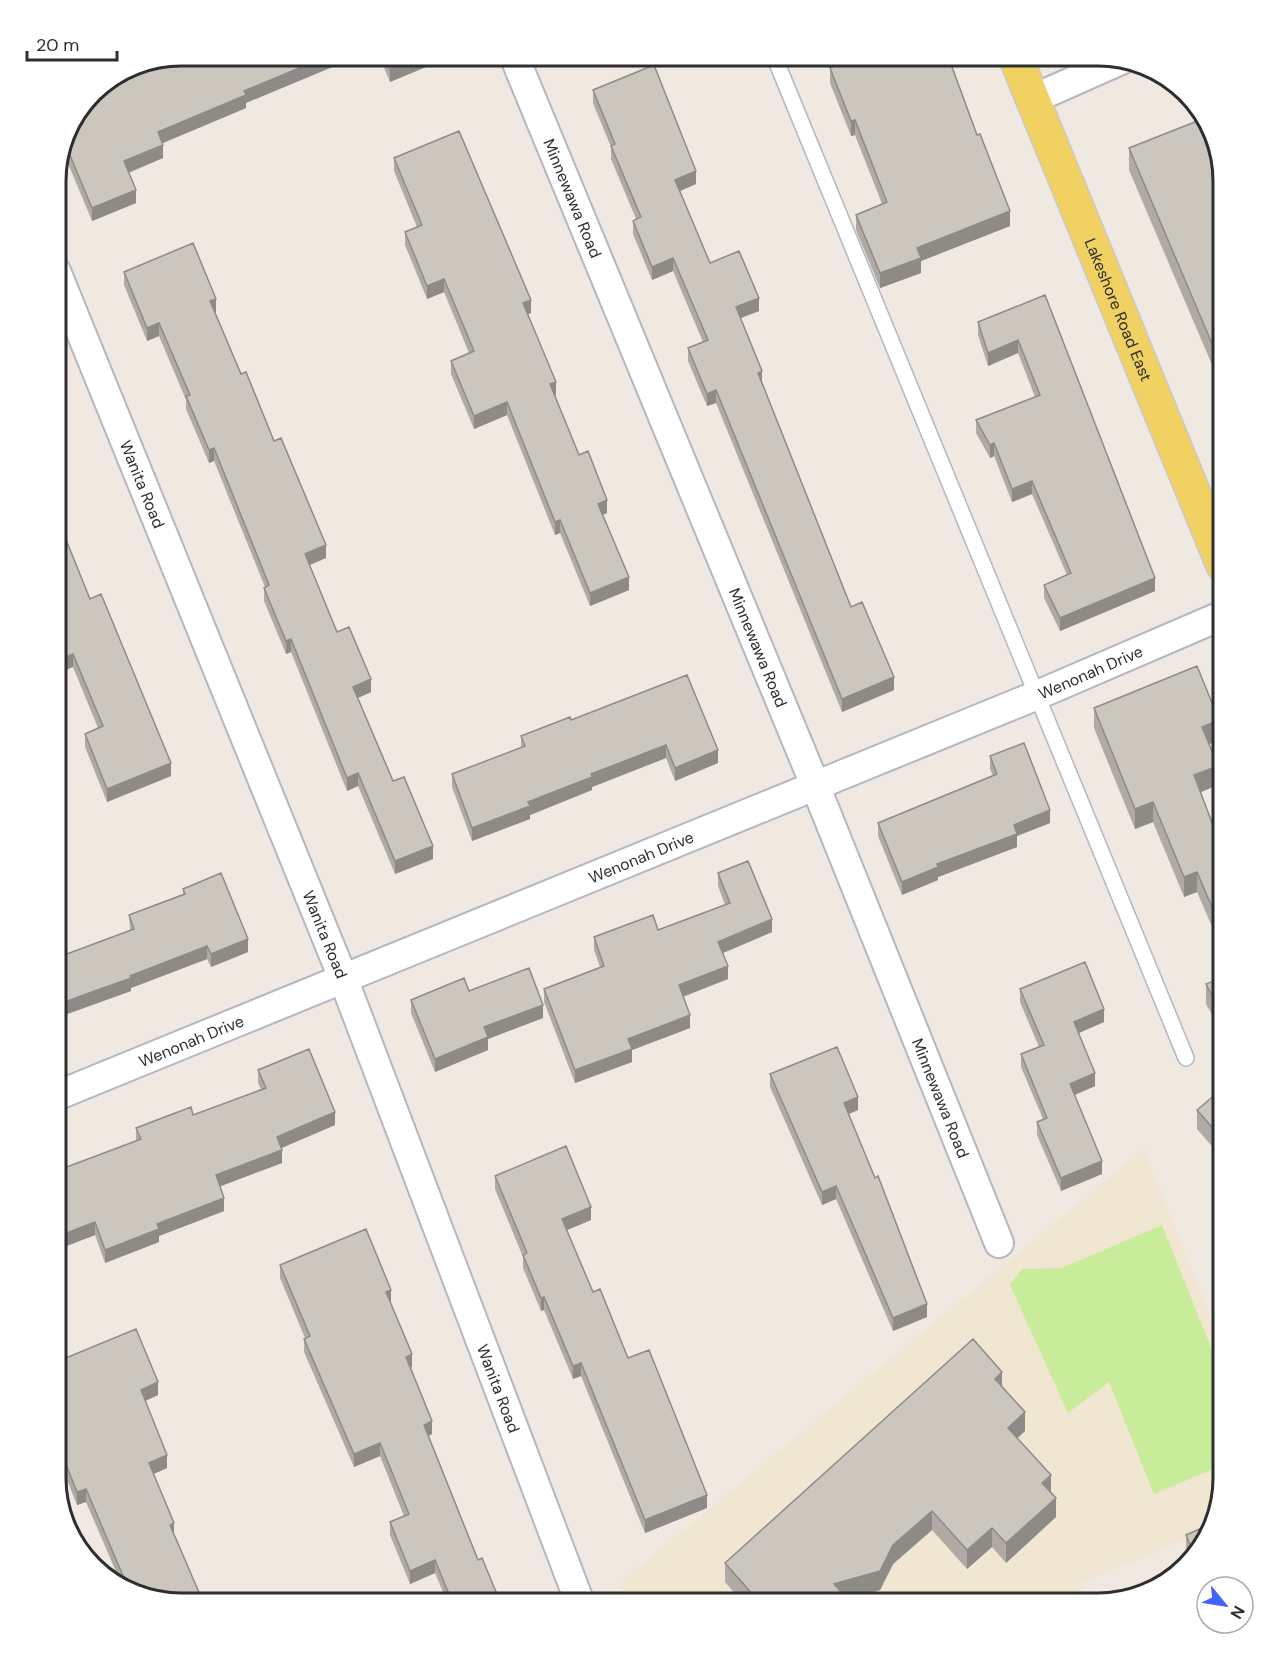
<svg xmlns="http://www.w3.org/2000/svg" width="1279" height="1659" viewBox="0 0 1279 1659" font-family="'DM Sans',sans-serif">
  <rect width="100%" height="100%" fill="#efe9e1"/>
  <path fill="#f0e6d1" d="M1144,1149L1223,1349V1479L1210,1529L1081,1583L1089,1603H627L619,1584Z"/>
  <path fill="#c9ec9a" d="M1162,1225L1223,1378V1465L1154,1494L1109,1382L1068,1413L1010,1285L1022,1269L1062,1268Z"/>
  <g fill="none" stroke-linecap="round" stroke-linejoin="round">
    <g stroke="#b4b7c1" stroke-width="18">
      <path id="service" d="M774,56L1186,1058"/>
    </g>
    <g stroke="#b4b7c1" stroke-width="32">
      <g id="minor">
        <path id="s1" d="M514,56L815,785L999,1243"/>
        <path d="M1033,99L1121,60"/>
        <path id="s2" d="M56,271L343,978L580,1603"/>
        <path id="s3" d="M56,1096L1035,696L1223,615"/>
      </g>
    </g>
    <g stroke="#c9c9c9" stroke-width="36">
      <g id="primary">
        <path id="s4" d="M1015,56L1223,565"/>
      </g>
    </g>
    <use href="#service" stroke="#fff" stroke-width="15"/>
    <use href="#minor" stroke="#fff" stroke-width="28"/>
    <use href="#primary" stroke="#f2d163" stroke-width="33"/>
  </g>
  <path fill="#afaba4" d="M379,56H445V59L390,82Z
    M830,56H948L1010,226L921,261V273L880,288L856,230V215L882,204L855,135L851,136L830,83V68L834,66Z
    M133,71L246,103V108L163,143V158L129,173L136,203L92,221L62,149L69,125Z
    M593,90L696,184L680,191L710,263L759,311L740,318L762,384L851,607L894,690L842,712L716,403L707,406L688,361V348L703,342L673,271L652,280L633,234V221L636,219L611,159V147L593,103Z
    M1129,148L1224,181V393L1129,170Z
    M394,158L531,313L528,314L556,395H554L579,455L607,513L602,515L629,590L590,606L560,533L555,535L507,415L474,429L451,374V361L469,353L444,292L427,299L405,245V232L417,227L394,171Z
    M124,272L216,312H215L241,374L274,441L326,558L309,565L337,632L371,692L358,698L393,781L433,859L395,874L358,786L347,791L291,652L286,654L264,601V588L265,587L214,461L209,463L186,409V400L159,336L147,341L124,285Z
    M1045,295L1155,591L1060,631L1044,598V585L1067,575L1032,494L1012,502L994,456L990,458L976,433V420L1035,397L1018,353L988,366L978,335V322Z
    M56,485L66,523L60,526L90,599L171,776L107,802L85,747V734L98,728L73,667L56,674Z
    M687,675L718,763L675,781L666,758L592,787V790L530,815V819L472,841L452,787V774L521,748V736L571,720Z
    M1094,708L1219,740L1209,744L1218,785L1200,792L1223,852V952L1197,892L1184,897L1153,822L1135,829L1094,728Z
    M990,756L1050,823L1017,836V847L938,877V880L902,895L878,836V823L993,776L990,769Z
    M718,873L772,932L723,953L728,979L683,997L690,1028L632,1050V1062L575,1083L544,1002V989L600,967L594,950V937L658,930L725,905L718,886Z
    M183,889L248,952L211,967L207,959L131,988V991L56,1018V958L130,930L129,915L183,894Z
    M1223,977L1222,1033L1206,1004V984Z
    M1020,989L1104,1022L1079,1033L1095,1086L1074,1095L1102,1174L1061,1191L1037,1135V1122L1043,1119L1021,1067V1054L1039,1047L1020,1002Z
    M469,991L543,1018L488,1039V1050L435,1072L411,1013V1000Z
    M258,1070L335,1125L281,1148L282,1163L220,1186L224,1211L159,1236V1242L105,1263L95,1235L56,1250V1171L136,1141V1128L193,1115L261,1089L258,1083Z
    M770,1074L858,1110L848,1114L927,1317L893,1331L836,1199L822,1205L770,1087Z
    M1223,1088V1159L1197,1129V1110Z
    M495,1176L591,1220L567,1230L593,1292L707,1508L645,1533L581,1376L573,1379L544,1310L541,1311L523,1268V1257L495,1189Z
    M280,1265L391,1303L412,1367L410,1368L432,1434L428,1436L478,1560L501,1604H448L435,1573L410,1584L390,1535V1522L404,1516L380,1456L354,1467L304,1352V1339L305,1338L280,1278Z
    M56,1362L158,1395L145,1401L167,1468L153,1474L174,1535L180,1604L123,1588L86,1502L77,1505L56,1452V1439L57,1438L56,1436Z
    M1002,1387L1025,1431L1017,1438L1051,1492L1056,1517L1006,1563L992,1547L967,1569L932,1530L893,1564L880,1590L848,1599L852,1604H744L725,1582V1563Z
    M1186,1535L1207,1541L1187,1562L1186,1559Z"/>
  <path fill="#8e8b86" d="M328,56H359L246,103V108L158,145V132L244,91Z
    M422,56H445V59L390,82V69Z
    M855,120V135L851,136V121Z
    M163,145V158L124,174V161Z
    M696,171V184L675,193V180Z
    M136,190V203L92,221V208Z
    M1010,211V226L921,261V273L880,288V273L917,248Z
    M673,258V271L652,280V267Z
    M444,279V292L427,299V286Z
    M759,298V311L736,320V307Z
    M216,299V312L210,314V301Z
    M531,300V313L523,316V303Z
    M159,323V336L147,341V328Z
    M1018,340V353L988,366V353Z
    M762,371V384L758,373Z
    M556,382V395L550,397V384Z
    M716,390V403L707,406V394Z
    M507,402V415L474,429V416Z
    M994,443V456L990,458V445Z
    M214,448V461L209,463V450Z
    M1032,481V494L1012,502V489Z
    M607,500V513L598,517V504Z
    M66,510V523L56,528V515Z
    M560,520V533L555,535V522Z
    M326,545V558L305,567V554Z
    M629,577V590L590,606V593Z
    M1155,578V591L1060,631V618Z
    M291,639V652L286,654V641Z
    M73,654V667L56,674V661Z
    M894,677V690L842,712V699Z
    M371,679V692L353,700V687Z
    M1219,720V740L1202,747V727Z
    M666,745V758L592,787V790L530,815V819L472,841V828L591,774Z
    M718,750V763L675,781V768Z
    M171,763V776L107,802V789Z
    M1218,766V785L1194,795V775Z
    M358,773V786L347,791V778Z
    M1153,802V822L1135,829V809Z
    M1050,810V823L1017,836V847L938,877V880L902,895V882L1014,825Z
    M433,846V859L395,874V861Z
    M1197,872V892L1184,897V877Z
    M772,919V932L718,955V942Z
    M248,939V952L211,967V954Z
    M207,946V959L131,988V991L56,1018V1005L130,976Z
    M728,966V979L679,998V985Z
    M543,1005V1018L488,1039V1050L435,1072V1059L484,1027Z
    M1104,1009V1022L1074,1035V1022Z
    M1223,1012V1032L1222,1033V1013Z
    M690,1015V1028L632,1050V1062L575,1083V1070L628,1039Z
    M1095,1073V1086L1070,1097V1084Z
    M858,1097V1110L844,1116V1103Z
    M335,1112V1125L277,1150V1137Z
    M282,1150V1163L216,1188V1175Z
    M1102,1161V1174L1061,1191V1178Z
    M836,1186V1199L822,1205V1192Z
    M224,1198V1211L159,1236V1242L105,1263V1250L157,1224Z
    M591,1207V1220L562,1232V1219Z
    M95,1222V1235L56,1250V1237Z
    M391,1290V1303L386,1292Z
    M544,1297V1310L541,1311V1298Z
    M927,1304V1317L893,1331V1318Z
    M412,1354V1367L406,1370V1357Z
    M581,1363V1376L573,1379V1366Z
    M1002,1372V1391L995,1379Z
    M158,1382V1395L141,1403V1390Z
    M1025,1412V1431L1008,1447V1428Z
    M432,1421V1434L424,1438V1425Z
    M380,1443V1456L354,1467V1454Z
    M167,1455V1468L149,1476V1463Z
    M1051,1475V1494L1042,1483Z
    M86,1489V1502L77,1505V1492Z
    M707,1495V1508L645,1533V1520Z
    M1056,1498V1517L1006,1563V1543Z
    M932,1511V1530L893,1564L880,1590L834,1603V1584L893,1545Z
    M174,1523V1536L170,1525Z
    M992,1528V1547L967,1569V1550Z
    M435,1560V1573L410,1584V1571Z"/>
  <path fill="#cbc7bf" stroke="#8e8b86" stroke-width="1.5" d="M181,56H328L244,91L246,95L158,132L163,145L124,161L136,190L92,208L64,141L69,125L98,87L131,66L133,71L159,60Z
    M384,56H422L390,69Z
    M836,56H948L977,135L980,134L1010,211L917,248L921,258L880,273L856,215L887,202L855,120L851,121L830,68L839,64Z
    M654,65L696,171L675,180L710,263L739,251L759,298L736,307L762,371L758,373L851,607L862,602L894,677L842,699L716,390L707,394L688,348L708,340L673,258L652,267L633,221L641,217L611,146L615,144L593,90Z
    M1205,118L1224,181V372L1129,148Z
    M459,131L531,300L523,303L556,382L550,384L579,455L588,451L607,500L598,504L629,577L590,593L560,520L555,522L507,402L474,416L451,361L474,351L444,279L427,286L405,232L422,225L394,158Z
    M193,243L216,299L210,301L241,374L246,372L274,441L281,438L326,545L305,554L337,632L349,627L371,679L353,687L393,781L404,777L433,846L395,861L358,773L347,778L291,639L286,641L264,588L269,585L214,448L209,450L186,396L190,395L159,323L147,328L124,272Z
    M1045,295L1155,578L1060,618L1044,585L1071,573L1032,481L1012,489L994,443L990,445L976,420L1040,395L1018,340L988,353L978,322Z
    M56,485L66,510L56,515Z
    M56,515L90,599L101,594L171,763L107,789L85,734L103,726L73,654L56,661Z
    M1197,666L1219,720L1202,727L1218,766L1194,775L1223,852V933L1197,872L1184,877L1153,802L1135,809L1094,708Z
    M687,675L718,750L675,768L666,745L591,774L592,777L528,802L530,806L472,828L452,774L525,746L521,736L570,717L571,720Z
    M1024,743L1050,810L1014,825L1017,834L937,864L938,867L902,882L878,823L997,774L990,756Z
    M748,861L772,919L718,942L728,966L679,985L690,1015L628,1039L632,1049L575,1070L544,989L604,966L594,937L653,915L658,930L730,903L718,873Z
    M221,873L248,939L211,954L207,946L130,976L131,978L56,1005V958L134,929L129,915L185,894L183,889Z
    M1085,962L1104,1009L1074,1022L1095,1073L1070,1084L1102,1161L1061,1178L1037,1122L1047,1118L1021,1054L1044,1045L1020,989Z
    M529,968L543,1005L484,1027L488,1037L435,1059L411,1000L464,978L469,991Z
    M1223,977V1012L1222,1013L1206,984Z
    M837,1047L858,1097L844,1103L875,1178L878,1176L927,1304L893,1318L836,1186L822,1192L770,1074Z
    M309,1049L335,1112L277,1137L282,1150L216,1175L224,1198L157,1224L159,1229L105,1250L95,1222L56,1237V1171L141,1139L136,1128L191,1107L193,1115L266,1088L258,1070Z
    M1223,1088V1140L1197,1110Z
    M566,1146L591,1207L562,1219L593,1292L600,1289L628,1358L649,1350L707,1495L645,1520L581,1363L573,1366L544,1297L541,1298L523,1255L527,1253L495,1176Z
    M366,1229L391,1290L386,1292L412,1354L406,1357L432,1421L424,1425L478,1560L482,1558L501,1604H453L435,1560L410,1571L390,1522L409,1514L380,1443L354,1454L304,1339L310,1336L280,1265Z
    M136,1329L158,1382L141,1390L167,1455L149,1463L174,1523L170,1525L204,1604H180L129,1590L86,1489L77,1492L56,1439L61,1436L56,1423V1362Z
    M973,1339L1002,1372L995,1379L1025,1412L1008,1428L1051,1475L1042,1483L1056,1498L1006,1543L992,1528L967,1550L932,1511L893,1545L880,1571L834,1584L852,1604H746L754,1596L725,1563Z
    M1211,1524L1207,1541L1194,1554L1186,1535Z"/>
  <g text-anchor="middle" stroke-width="4.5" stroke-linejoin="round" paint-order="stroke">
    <g font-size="16" fill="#2e2e2e" stroke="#fff">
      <text dy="6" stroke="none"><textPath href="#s1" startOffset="154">Minnewawa Road</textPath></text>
      <text dy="6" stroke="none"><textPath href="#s4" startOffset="274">Lakeshore Road East</textPath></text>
      <text dy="6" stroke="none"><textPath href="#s2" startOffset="230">Wanita Road</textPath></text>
      <text dy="6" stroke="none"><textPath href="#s1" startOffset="640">Minnewawa Road</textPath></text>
      <text dy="6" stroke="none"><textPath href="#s3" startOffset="1118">Wenonah Drive</textPath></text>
      <text dy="6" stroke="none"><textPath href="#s3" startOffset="632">Wenonah Drive</textPath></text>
      <text dy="6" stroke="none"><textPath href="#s2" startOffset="716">Wanita Road</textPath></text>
      <text dy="6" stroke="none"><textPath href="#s3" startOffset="146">Wenonah Drive</textPath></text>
      <text dy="6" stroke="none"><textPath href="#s1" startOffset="1126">Minnewawa Road</textPath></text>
      <text dy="6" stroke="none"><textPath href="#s2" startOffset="1202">Wanita Road</textPath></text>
    </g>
  </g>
  <path d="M0 0H1279V1659H0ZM181 66H1098A115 115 0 0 1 1213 181V1478A115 115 0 0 1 1098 1593H181A115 115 0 0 1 66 1478V181A115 115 0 0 1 181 66Z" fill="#fff" fill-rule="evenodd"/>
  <path fill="none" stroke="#2e2e2e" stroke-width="3" d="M181 66H1098A115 115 0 0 1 1213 181V1478A115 115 0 0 1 1098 1593H181A115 115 0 0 1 66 1478V181A115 115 0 0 1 181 66Z"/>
  <g transform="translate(1225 1605) rotate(120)"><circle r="28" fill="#ffffff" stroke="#ababab" stroke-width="1.5"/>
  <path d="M0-4.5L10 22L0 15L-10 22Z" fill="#4264fb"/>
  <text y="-9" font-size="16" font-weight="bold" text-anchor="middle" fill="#2e2e2e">N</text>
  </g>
  <path d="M27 51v9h90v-9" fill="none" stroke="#2e2e2e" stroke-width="3"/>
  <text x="36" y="51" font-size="18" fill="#2e2e2e" stroke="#ffffff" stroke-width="4.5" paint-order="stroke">20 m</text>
</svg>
